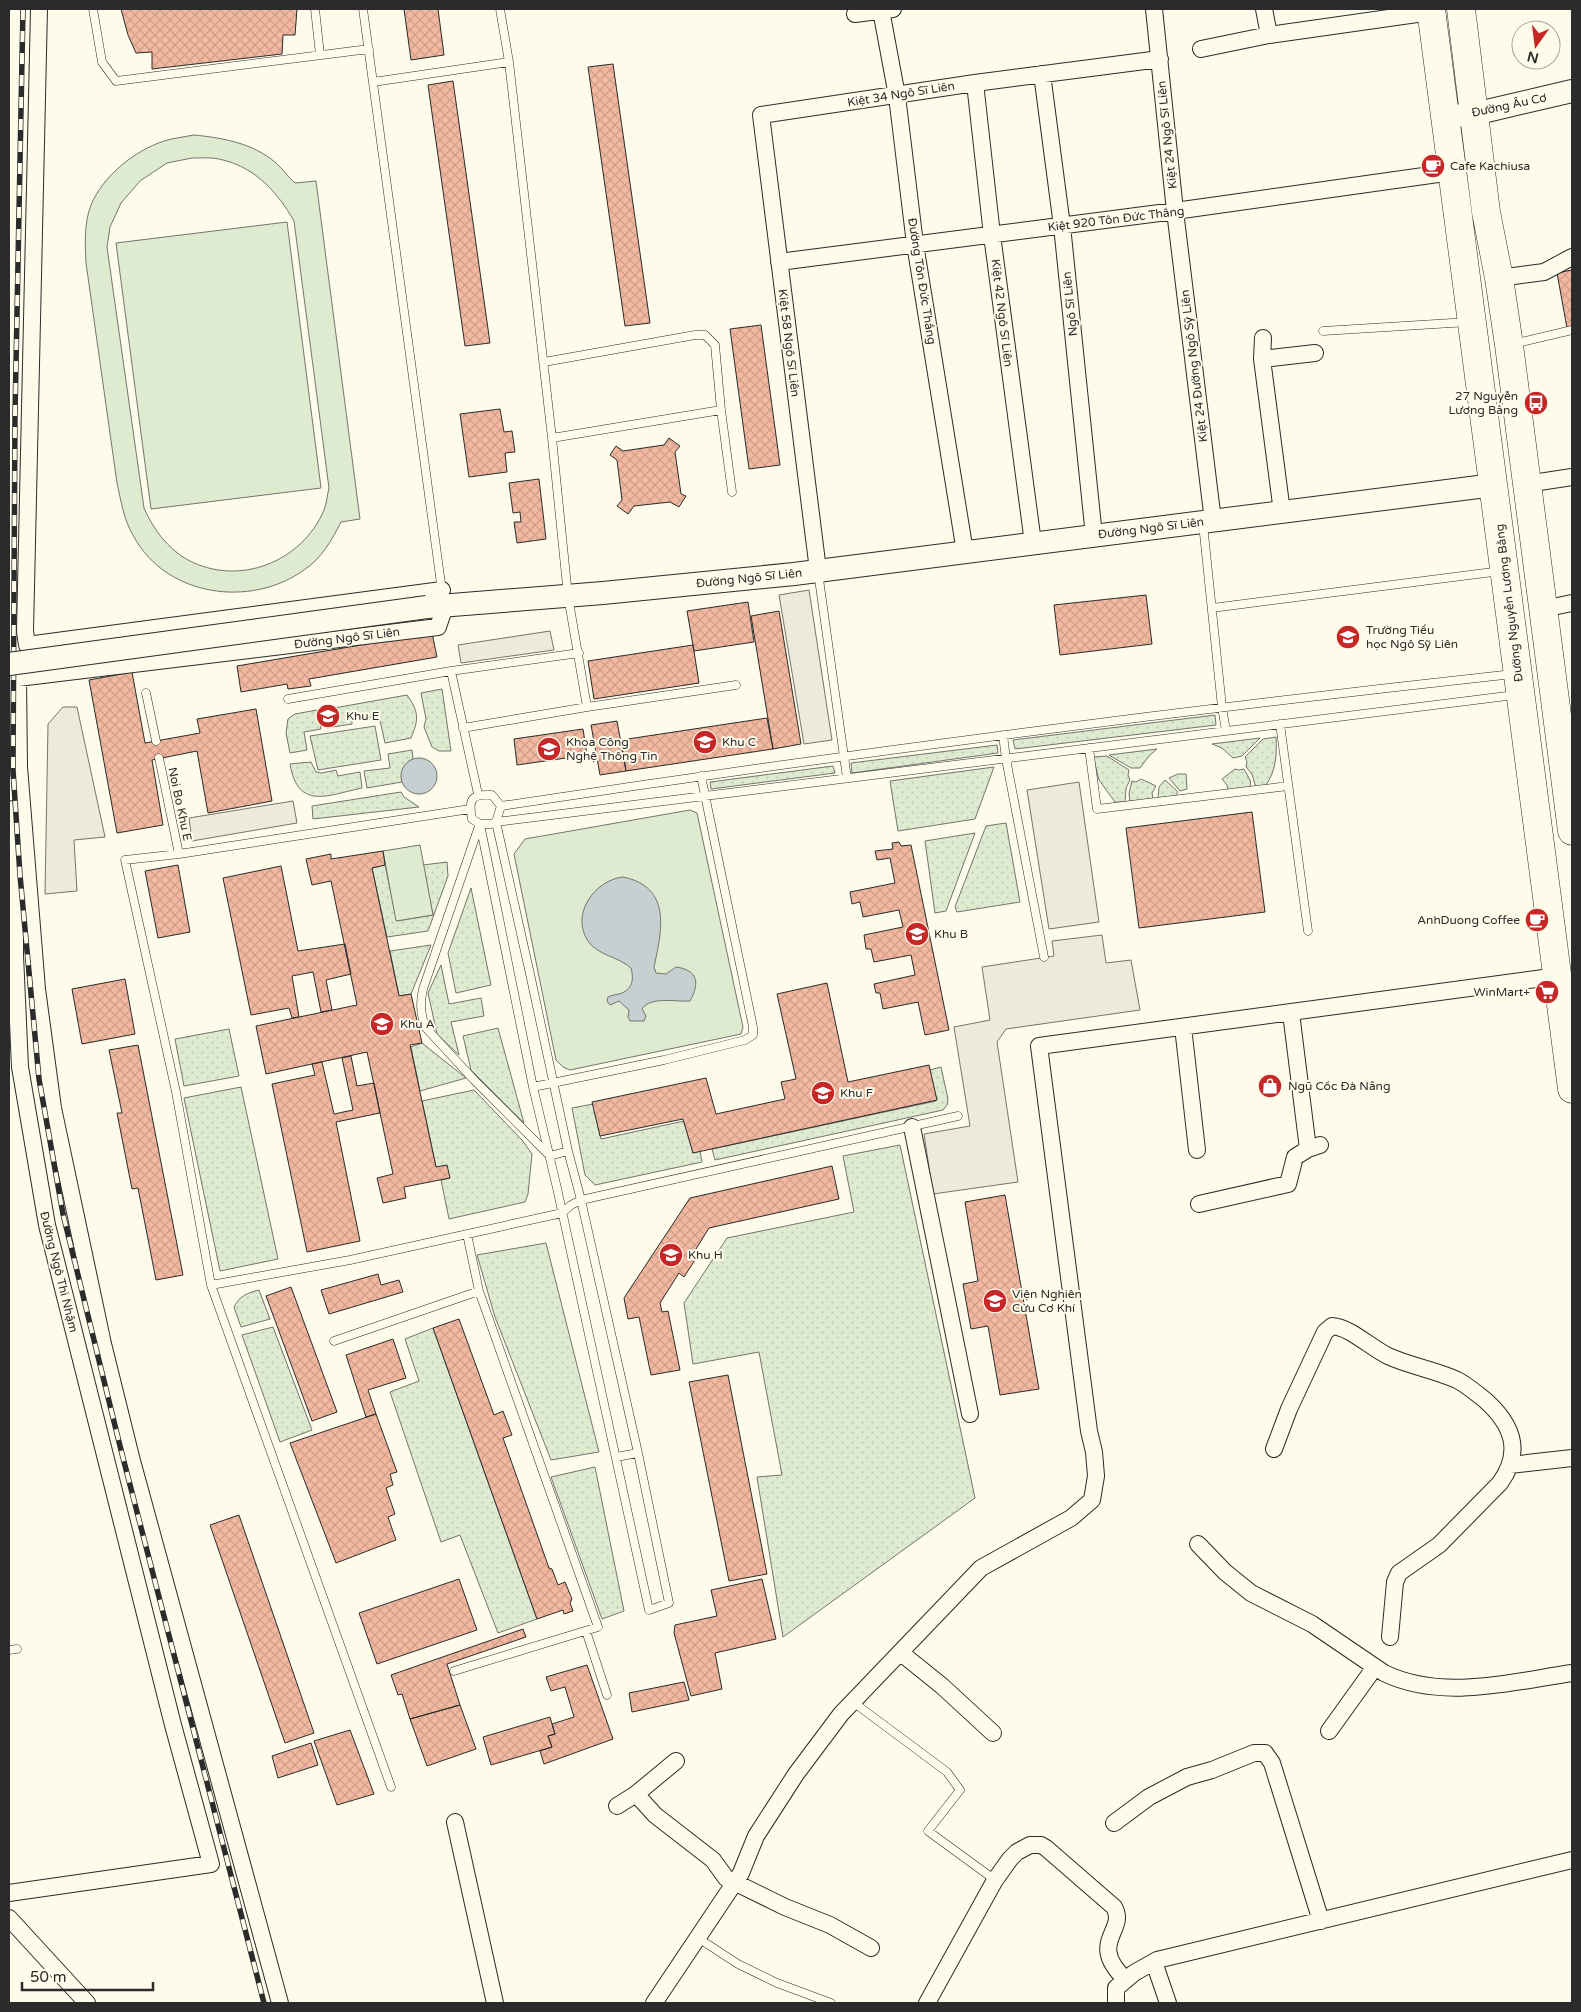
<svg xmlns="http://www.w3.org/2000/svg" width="1581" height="2012" viewBox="0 0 1581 2012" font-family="'Varela Round',sans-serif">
  <defs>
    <pattern id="grass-dots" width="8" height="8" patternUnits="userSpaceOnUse" patternTransform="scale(1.25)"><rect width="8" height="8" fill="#deebd1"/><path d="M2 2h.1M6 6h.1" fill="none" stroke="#bfcab4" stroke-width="1.8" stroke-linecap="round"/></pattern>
    <pattern id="building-cross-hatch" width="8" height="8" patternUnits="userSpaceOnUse" patternTransform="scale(1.25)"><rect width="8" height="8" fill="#f2b8a0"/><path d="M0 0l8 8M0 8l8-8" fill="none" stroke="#d09e8a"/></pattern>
  </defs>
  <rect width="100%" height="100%" fill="#fdfbea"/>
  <path fill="url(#grass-dots)" stroke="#74746e" d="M442,689L451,751H439L432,747L424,727L426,719L421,693Z
    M407,695C419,712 419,719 411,738L385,743L379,716L352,720V724L326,728L323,710Z
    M317,710L321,729L304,732L307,750L290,753L286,733L288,719L295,714Z
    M1215,715L1216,725L1015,749L1013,740Z
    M375,726L381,760L318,770L310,736Z
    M1276,737C1277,754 1276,771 1266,785L1256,788L1252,774L1246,767L1247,762L1245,757L1263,739Z
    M1260,738L1242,756L1233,758L1222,748L1212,744Z
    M997,745L998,753L852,773L851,763Z
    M1157,749L1149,756L1140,768H1131L1109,755Z
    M412,750L413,759C404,763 400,773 402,782L367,788L364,771L390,768L388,754Z
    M1107,756L1129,770L1128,775L1130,780L1126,788L1125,802H1115L1099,780L1093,757Z
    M311,762L316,772L322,773L336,770L338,776L360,772L362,788C328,795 298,811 290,764Z
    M833,766L835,773L711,789L710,782Z
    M994,767L975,819L898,831L890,781Z
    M1235,769L1239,770L1244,769L1250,780L1251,788L1228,791L1227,785L1222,779Z
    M1178,774H1186L1187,789L1180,791L1169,778Z
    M1141,779L1156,786L1152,793L1153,799L1130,802L1129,793L1132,781L1136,782Z
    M1165,780L1178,792L1175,796L1158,798L1159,787Z
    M401,792L404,797L419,807L313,819L312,806Z
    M1006,823L1020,902L957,912L955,907L986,826Z
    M975,833L946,911L935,913L925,841Z
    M447,862L448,876L428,931L387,937L372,868L385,865L397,921L433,915L423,865Z
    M471,888L491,985L456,993L448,953Z
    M431,945L411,994L399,996L390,951Z
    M441,965L449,1004L481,998L484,1016L451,1022L459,1055L437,1034L428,993Z
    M498,1028L524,1123L471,1070L463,1036Z
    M229,1029L239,1076L184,1086L175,1039Z
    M422,1043L466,1078L420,1091L411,1047Z
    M941,1067L948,1099L947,1105L943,1110L715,1160L712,1149L936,1101L930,1070Z
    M241,1087L278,1259L220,1271L184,1098Z
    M474,1090L522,1140L532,1154L528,1194L525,1202L449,1219L441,1180L450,1178L436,1167L422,1101Z
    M593,1104L601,1139L684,1121L693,1153L700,1151L702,1162L595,1185L585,1175L572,1108Z
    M900,1145L975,1498L783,1637L757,1477L782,1475L759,1352L693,1364L684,1303L727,1238L854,1212L843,1156Z
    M546,1243L599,1452L551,1460L495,1317L477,1255Z
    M259,1290L270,1319L241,1327L234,1307C240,1295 248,1293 259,1290Z
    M273,1327L312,1430L280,1442L242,1335Z
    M433,1328L537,1619L498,1633L460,1535L441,1542L390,1392L419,1381L405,1339Z
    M595,1467L624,1611L602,1619L551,1477Z"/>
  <path fill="#deebd1" stroke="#74746e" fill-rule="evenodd" d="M194,135C223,138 253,143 276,163C283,169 288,177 295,183L316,181L360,519L341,522C332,540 321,559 304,570C251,608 167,597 134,537C124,521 121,501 117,483L86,263C85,244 84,223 91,205C103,176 134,151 164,141C174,138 184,137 194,135ZM192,158C202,158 213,157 223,160C256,168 278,193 294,221L329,488C327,495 327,503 324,510C302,562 239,587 188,560C168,549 153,529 144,508L107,247L110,227L121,203L140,181L167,163Z
    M287,222L321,488L151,509L116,243Z
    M690,810L697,813L743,1027L741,1034L570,1070L563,1067L556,1060L514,854L525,839Z
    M420,845L433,915L396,921L383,851Z"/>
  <path fill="#eceadb" stroke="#74746e" d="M809,590L832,740L804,744L779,595Z
    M550,631L554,650L461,663L458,645Z
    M63,707H77L105,837L74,840L77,891L45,894L48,724Z
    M1079,782L1099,922L1049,929L1027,790Z
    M293,801L297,823L192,841L189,818Z
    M1102,935L1106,963L1131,960L1140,1010L1006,1029L997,1042L1018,1182L933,1194L924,1134L970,1126L954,1027L990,1020L982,967L1054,956L1052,941Z"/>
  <path fill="#c7d0d0" stroke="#74746e" d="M401 776a18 18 0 1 1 36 0a18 18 0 1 1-36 0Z
    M623,877C672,887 662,930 654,967L656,973L666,974L676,967C698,970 700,983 690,1001C675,1002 651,996 642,1009L646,1016L644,1021H630L628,1017L629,1010L619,1001L610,1005L607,1001L608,997C612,995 615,995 619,994C633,990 634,979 631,968C619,957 597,955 588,941C570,914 595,880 623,877Z"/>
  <path fill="url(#building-cross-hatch)" stroke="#2b2b2b" d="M121,9H297L295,35H283L282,54L152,69V52L136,53L128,35Z
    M404,9H438L444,55L411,60Z
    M613,64L650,323L625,326L588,67Z
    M453,81L490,343L465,346L428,85Z
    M1572,270V328H1567L1557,273Z
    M761,325L780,465L749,469L730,329Z
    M500,409L504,432L512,431L515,452L505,453L507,472L469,477L460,414Z
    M669,438L680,446L675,452L681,494L686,496L679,507L670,502L634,506L628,514L617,506L622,500L617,460L610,455L616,446L623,451L664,445Z
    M539,479L546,539L517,543L514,522H521L520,512L513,513L509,483Z
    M1146,595L1152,644L1060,655L1054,605Z
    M748,602L754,642L694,651L687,611Z
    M779,611L801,744L773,749L751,616Z
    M432,633L437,657L309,679L311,686L288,689L287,684L241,692L237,666Z
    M693,645L699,683L594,699L588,661Z
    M132,672L145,743L200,733L197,719L256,709L272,801L208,813L197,751L152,760L163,825L117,833L89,680Z
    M767,718L773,749L626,771L621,740Z
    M617,721L626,771L600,775L591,725Z
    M583,729L587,755L517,765L514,739Z
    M1252,812L1265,912L1139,928L1126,828Z
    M899,842L901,846L911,845L949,1030L925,1035L918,1002L883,1009L880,993H876L874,984L915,975L911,955L874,962L871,949H866L864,935L903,927L899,910L863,917L860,902L852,904L850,892L895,883L890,858L877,860L875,851L893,849L892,843Z
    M383,851L385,865L372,868L399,996L411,994L422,1043L410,1045L436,1167L447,1165L450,1178L404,1187L406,1198L383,1203L377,1178L393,1174L367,1052L266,1074L256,1026L357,1005L331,881L312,885L306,859L331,854V859Z
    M178,865L190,932L158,938L145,871Z
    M281,866L298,951L345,944L351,974L326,980L332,1010L321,1012L313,972L292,976L299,1017L292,1018L289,1008L251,1015L223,878Z
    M125,979L135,1034L82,1044L72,989Z
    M827,983L848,1082L929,1065L937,1100L693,1153L683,1119L600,1136L592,1102L706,1078L716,1114L785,1099L781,1082L796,1079L777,994Z
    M138,1045L183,1275L156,1280L138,1188L132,1189L117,1113H122L109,1050Z
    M351,1056L357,1086L374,1083L380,1113L336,1122L360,1241L307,1252L272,1084L315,1075L312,1064L322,1062L334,1114L353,1110L342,1058Z
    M832,1166L839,1199L709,1228L691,1257L695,1260L684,1277L679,1273L660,1303L662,1312L668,1311L680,1370L651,1375L639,1317L628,1319L624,1298L690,1198Z
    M1005,1195L1039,1389L1000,1395L988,1326L971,1329L963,1284L978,1281L965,1202Z
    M378,1274L381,1285L399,1280L403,1292L329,1314L321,1290Z
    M291,1287L337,1412L312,1421L266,1296Z
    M459,1319L494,1415L503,1411L512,1435L503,1438L549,1568L552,1569L558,1585L565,1582L572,1599L570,1603L573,1611L564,1614L563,1610L537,1619L433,1328Z
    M393,1339L406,1378L368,1390L376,1414L366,1417L346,1355Z
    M728,1375L767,1574L729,1581L689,1382Z
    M376,1414L397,1472L390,1474L393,1485L386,1488L395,1514L388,1517L396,1540L336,1563L290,1443Z
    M239,1515L314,1733L285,1743L210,1525Z
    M459,1579L477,1630L377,1664L359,1613Z
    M762,1579L776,1639L715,1653L722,1689L691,1696L674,1633L675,1625L717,1616L711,1590Z
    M523,1629L526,1637L447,1664L460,1705L410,1719L402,1694L398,1695L391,1675Z
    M587,1665L613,1739L544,1764L540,1751L552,1747L548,1736L555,1734L552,1724L574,1717L565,1687L551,1691L546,1677Z
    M684,1682L689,1700L632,1712L629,1693Z
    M460,1705L476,1749L427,1766L410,1719Z
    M550,1717L555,1734L548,1736L552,1747L491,1765L483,1737Z
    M350,1730L374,1794L337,1805L314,1741Z
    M311,1743L318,1765L278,1778L272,1756Z"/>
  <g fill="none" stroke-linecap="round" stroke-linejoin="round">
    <g stroke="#2b2b2b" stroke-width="9">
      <path id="lane" d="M93,9L102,62L116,81L369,49
        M315,9L320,55
        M363,9L442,591
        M500,9L509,62L552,438L568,596L587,707
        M373,82L509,62
        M1323,331L1468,322
        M1513,344L1572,330
        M544,362L695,335H705L715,345L721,410L732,492
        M552,438L721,410
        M1203,524L1222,707L1226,731
        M818,572L847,778
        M1212,608L1501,571
        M451,671L579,653
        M146,693L156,741
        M288,699L451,671L478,794
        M1280,724L1308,931
        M463,728L587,707L736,685
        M1003,735L1006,759L1044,957
        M1089,748L1097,809L1288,786
        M159,758L179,854
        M501,806C837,755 1174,711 1513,674
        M480,824H491L496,822L501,806L492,795C472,794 468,798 472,819L480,824L533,1087L557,1188L649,1610L669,1603L638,1453L581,1200L568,1151L532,983L496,822L1515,695
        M479,826L423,989C420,1002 420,1015 426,1028L474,1080L550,1156L568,1151
        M533,1087L664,1060L745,1040L753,1035V1027L701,776
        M211,1285L350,1260L562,1213L571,1205L581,1200L958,1116
        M334,1341L479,1291
        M616,1457L638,1453
        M586,1631L607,1695
        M9,1650L17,1649
        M454,1671L598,1627L479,1291L467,1234
        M853,1702L947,1772L960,1790L928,1831L995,1880
        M391,1787L211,1285L176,1092L125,860L179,854L470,809
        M698,1938L738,1964L777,1983L831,2003"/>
    </g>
    <g stroke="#2b2b2b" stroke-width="18">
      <path id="street" d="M39,9L25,631L27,645L442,590
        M1154,9L1175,211L1213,521
        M1264,9L1269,35
        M881,10L897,96L915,244L965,552
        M855,14L893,9
        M1201,49L1269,35L1431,12
        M1042,74L1062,226L1094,536
        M975,83L992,235L1033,543
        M779,262L1175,211L1452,172
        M1499,278L1544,272L1572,257
        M1263,338L1262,359L1282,512
        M1262,359L1315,353
        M1526,484L1572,477
        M818,570L761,115L975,83L1160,59
        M1543,609L1572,603
        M9,809L15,878V955L20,1067L47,1225L173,1725L211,1864L9,1893
        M1291,1013L1308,1149
        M1183,1027L1197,1150
        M912,1127L970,1414
        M1199,1204L1288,1184L1295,1157L1308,1149L1320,1145
        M1274,1449L1289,1409L1325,1332L1332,1326C1350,1327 1371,1348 1388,1356C1410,1366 1435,1370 1457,1380C1467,1385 1476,1393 1485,1400C1512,1424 1523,1451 1500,1483L1439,1545L1399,1573L1395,1582L1390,1637
        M1510,1465L1572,1458
        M1198,1544L1225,1572L1251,1593L1312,1624L1384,1673C1442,1701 1511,1682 1572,1673
        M901,1653L942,1686L993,1733
        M1329,1731L1375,1667
        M636,1794L655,1815L713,1860L726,1878L785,1907L830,1925L871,1948
        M617,1806L636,1794L676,1761
        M455,1822L495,2003
        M1114,1823L1149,1797L1187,1777L1212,1770L1254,1753H1265L1272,1763L1321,1921
        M9,1918L87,2003
        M1154,1962L1168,2003
        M280,2003L131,1457L103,1344L53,1108L37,989L19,767L18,678L438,627L445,606
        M654,2003L741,1873L756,1836L796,1774L841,1714L981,1568L1071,1518L1092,1500L1096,1476L1094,1452L1089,1431L1039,1046L1558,976
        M927,2003L995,1880L1010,1859L1017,1852L1030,1845H1041L1046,1848L1114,1907C1128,1931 1086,1942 1126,1980
        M1116,2003V1988L1134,1973L1157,1960L1572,1860"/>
    </g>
    <g stroke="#2b2b2b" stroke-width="24">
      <path id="secondary" d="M1445,117L1474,114L1572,91
        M427,607L603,593L794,574L1494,485"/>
    </g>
    <g stroke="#2b2b2b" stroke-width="29">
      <path id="highway" d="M1431,9L1572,1089
        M1461,9L1486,212L1499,278L1509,345L1572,831"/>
    </g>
    <use href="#lane" stroke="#fdfbea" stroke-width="8"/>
    <use href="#street" stroke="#fdfbea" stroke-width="16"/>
    <use href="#secondary" stroke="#fdfbea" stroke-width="22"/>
    <use href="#highway" stroke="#fdfbea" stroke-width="28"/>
    <g stroke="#2b2b2b" stroke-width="5.5">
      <path id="rail" d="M23,9L15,415L13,770L20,875L39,1079L63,1214L121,1450L264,2003"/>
    </g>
    <use href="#rail" stroke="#fdfbea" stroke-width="4" stroke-dasharray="11" stroke-linecap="butt"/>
    <g stroke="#2b2b2b" stroke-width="24" stroke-linecap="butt">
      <path id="secondary-bridge" d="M9,664L427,607"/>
    </g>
    <use href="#secondary-bridge" stroke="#fdfbea" stroke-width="22"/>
  </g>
  <defs>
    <g id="cafe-disc" transform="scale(1.25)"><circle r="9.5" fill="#c62828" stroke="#fdfbea"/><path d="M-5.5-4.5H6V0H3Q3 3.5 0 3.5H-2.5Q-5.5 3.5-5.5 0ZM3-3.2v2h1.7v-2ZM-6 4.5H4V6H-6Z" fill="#fff"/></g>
    <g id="bus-disc" transform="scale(1.25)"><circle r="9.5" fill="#c62828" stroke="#fdfbea"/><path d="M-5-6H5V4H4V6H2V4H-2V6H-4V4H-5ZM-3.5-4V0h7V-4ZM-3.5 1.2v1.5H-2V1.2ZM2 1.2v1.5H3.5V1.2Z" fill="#fff"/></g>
    <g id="school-disc" transform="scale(1.25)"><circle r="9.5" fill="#c62828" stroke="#fdfbea"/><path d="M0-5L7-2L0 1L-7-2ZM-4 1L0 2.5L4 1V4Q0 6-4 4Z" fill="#fff"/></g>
    <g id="supermarket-disc" transform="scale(1.25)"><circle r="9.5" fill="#c62828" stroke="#fdfbea"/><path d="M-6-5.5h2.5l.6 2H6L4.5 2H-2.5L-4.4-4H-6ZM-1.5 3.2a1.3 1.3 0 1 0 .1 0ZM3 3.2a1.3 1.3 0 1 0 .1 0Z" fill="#fff"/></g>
    <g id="university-disc" transform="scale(1.25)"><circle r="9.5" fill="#c62828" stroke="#fdfbea"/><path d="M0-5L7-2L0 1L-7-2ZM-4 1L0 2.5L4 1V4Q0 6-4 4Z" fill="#fff"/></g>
    <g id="shop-disc" transform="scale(1.25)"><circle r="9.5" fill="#c62828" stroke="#fdfbea"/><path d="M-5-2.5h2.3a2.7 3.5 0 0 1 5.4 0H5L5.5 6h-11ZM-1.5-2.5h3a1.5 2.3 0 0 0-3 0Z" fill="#fff"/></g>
  </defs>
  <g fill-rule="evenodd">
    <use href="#cafe-disc" x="1433" y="166"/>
    <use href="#bus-disc" x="1536" y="403"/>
    <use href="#school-disc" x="1348" y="637"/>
    <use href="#school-disc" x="328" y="716"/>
    <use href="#school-disc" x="705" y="742"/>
    <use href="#school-disc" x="549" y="749"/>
    <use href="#cafe-disc" x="1537" y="920"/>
    <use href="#school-disc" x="917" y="934"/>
    <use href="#supermarket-disc" x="1547" y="992"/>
    <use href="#university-disc" x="382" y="1024"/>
    <use href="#shop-disc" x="1270" y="1086"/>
    <use href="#school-disc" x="823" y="1093"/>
    <use href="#school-disc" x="671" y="1255"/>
    <use href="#school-disc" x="995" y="1301"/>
  </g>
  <g text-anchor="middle" stroke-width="4" stroke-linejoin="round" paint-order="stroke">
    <g font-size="12" fill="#2b2b2b" stroke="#fdfbea">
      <text transform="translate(901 94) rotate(-9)" y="4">Kiệt 34 Ngô Sĩ Liên</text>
      <text transform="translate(1509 105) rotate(-12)" y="4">Đường Âu Cơ</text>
      <text transform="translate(1167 135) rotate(-96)" y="4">Kiệt 24 Ngô Sĩ Liên</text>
      <text transform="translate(1116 219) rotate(-7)" y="4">Kiệt 920 Tôn Đức Thắng</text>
      <text transform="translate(922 281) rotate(81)" y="4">Đường Tôn Đức Thắng</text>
      <text transform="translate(1070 304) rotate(-96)" y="4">Ngô Sĩ Liên</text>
      <text transform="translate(1002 313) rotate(83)" y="4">Kiệt 42 Ngô Sĩ Liên</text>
      <text transform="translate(789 343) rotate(83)" y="4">Kiệt 58 Ngô Sĩ Liên</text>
      <text transform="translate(1194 366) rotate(-97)" y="4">Kiệt 24 Đường Ngô Sỹ Liên</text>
      <text transform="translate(1151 528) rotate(-7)" y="4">Đường Ngô Sĩ Liên</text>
      <text transform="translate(749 578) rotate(-6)" y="4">Đường Ngô Sĩ Liên</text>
      <text transform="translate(1509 603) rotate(-97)" y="4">Đường Nguyễn Lương Bằng</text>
      <text transform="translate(347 638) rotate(-7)" y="4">Đường Ngô Sĩ Liên</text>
      <text transform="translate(180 804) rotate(78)" y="4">Noi Bo Khu E</text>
      <text transform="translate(59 1272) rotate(76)" y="4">Đường Ngô Thì Nhậm</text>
    </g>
    <g font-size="12" fill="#2b2b2b" stroke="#fdfbea" text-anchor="start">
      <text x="1450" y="170">Cafe Kachiusa</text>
      <text x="1518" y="400" text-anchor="end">27 Nguyễn<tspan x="1518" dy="14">Lương Bằng</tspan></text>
      <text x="1366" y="634">Trường Tiểu<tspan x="1366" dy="14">học Ngô Sỹ Liên</tspan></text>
      <text x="346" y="720">Khu E</text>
      <text x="566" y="746">Khoa Công<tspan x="566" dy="14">Nghệ Thông Tin</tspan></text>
      <text x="722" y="746">Khu C</text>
      <text x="1520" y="924" text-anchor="end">AnhDuong Coffee</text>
      <text x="934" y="938">Khu B</text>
      <text x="1530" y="996" text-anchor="end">WinMart+</text>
      <text x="400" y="1028">Khu A</text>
      <text x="1288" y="1090">Ngũ Cốc Đà Nẵng</text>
      <text x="840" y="1097">Khu F</text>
      <text x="688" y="1259">Khu H</text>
      <text x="1012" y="1298">Viện Nghiên<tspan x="1012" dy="14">Cứu Cơ Khí</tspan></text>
    </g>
  </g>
  <rect width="1581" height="2012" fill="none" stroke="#2b2b2b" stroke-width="20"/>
  <g transform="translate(1536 45) rotate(194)"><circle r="24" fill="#fdfbea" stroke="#a9a89e"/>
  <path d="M0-4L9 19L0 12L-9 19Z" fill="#c62828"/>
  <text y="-8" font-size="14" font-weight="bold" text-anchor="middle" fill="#2b2b2b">N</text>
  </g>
  <path d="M22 1982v8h131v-8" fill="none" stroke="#2b2b2b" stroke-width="2.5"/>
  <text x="30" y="1982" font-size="15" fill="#2b2b2b" stroke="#fdfbea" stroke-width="4" paint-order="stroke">50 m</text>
</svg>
